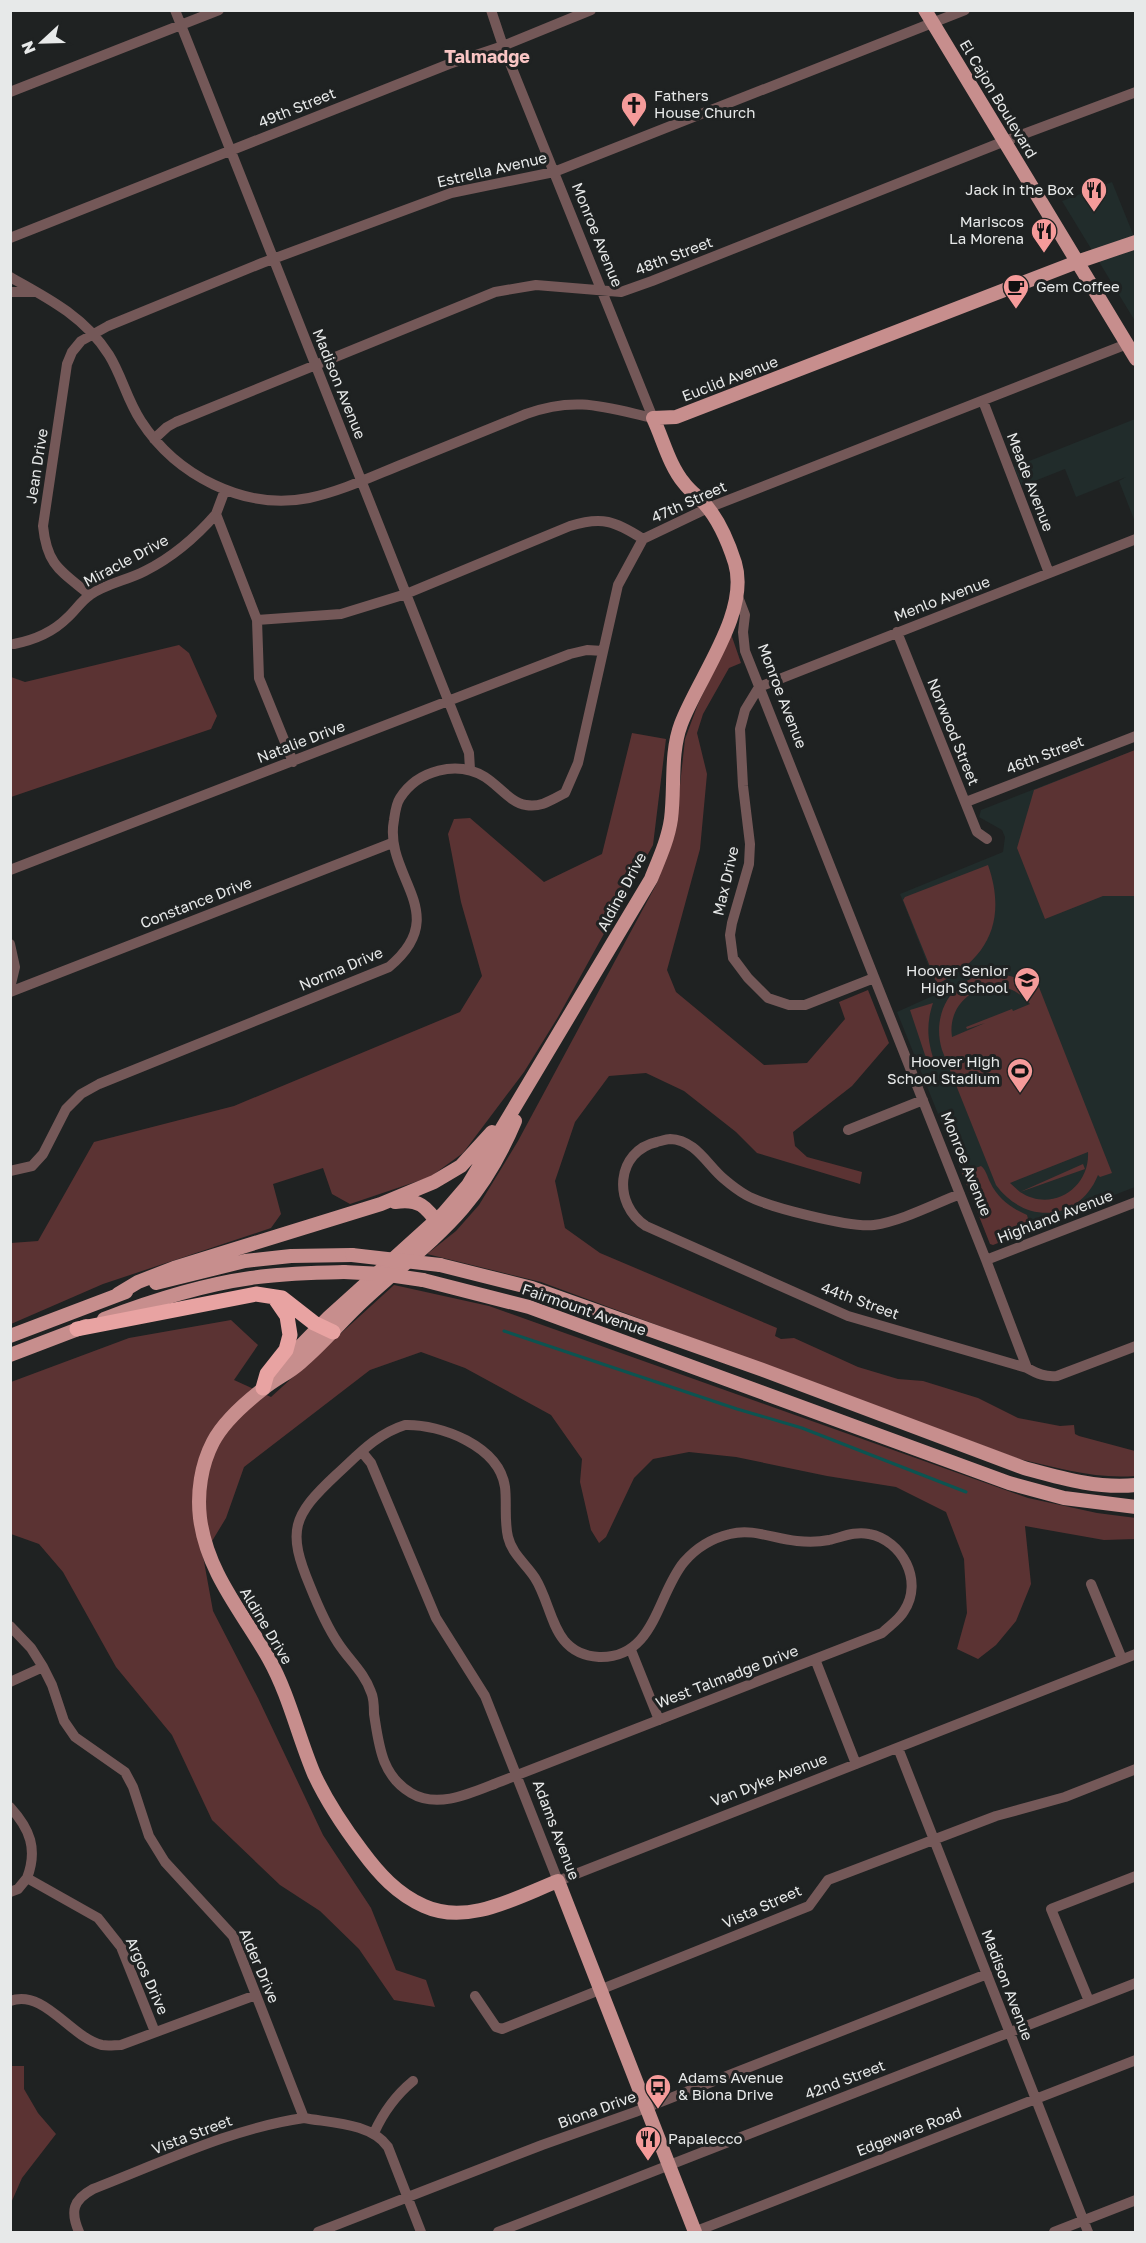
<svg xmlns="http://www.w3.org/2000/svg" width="1146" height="2243" viewBox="0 0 1146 2243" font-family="'Golos Text',sans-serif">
  <rect width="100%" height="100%" fill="#1f2222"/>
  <path fill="#212c2b" d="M1112,182L1135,239V321L1062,201Z
    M1135,419V522L1119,481L1126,477L1076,497L1065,469L1022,486L1014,467Z
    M1135,750V1187L990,1243L897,1012L939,993L900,894L1003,852L1005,837L1002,830L979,817L981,810Z"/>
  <path fill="#5b3333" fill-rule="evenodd" d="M731,634L741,663L729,668L703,714L697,733L707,774L700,849L667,970L676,992L764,1065L807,1063L845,1019L839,1002L868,990L889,1043L852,1086L793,1132L795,1146L807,1157L862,1172L860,1184L757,1153L736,1132L684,1091L646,1073L609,1076L575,1122L555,1181L565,1228L600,1253L777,1328L775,1336L781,1339L794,1338L858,1367L898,1379L923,1381L978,1398L1018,1418L1060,1426L1074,1425L1075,1434L1079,1436L1135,1451V1476C1095,1479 1058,1468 1019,1459L541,1282L427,1254L456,1231L479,1205L518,1141L657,883L675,831L685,739L698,704Z
    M179,645L189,653L217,716L211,729L11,797V677L25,682Z
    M632,733L666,739L653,845L558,1017L524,1072L463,1153L430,1177L350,1204L332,1194L323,1168L273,1184L281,1214L271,1228L103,1284L11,1324V1243L38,1241L94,1142L234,1106L460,1012L482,976L461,902L448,834L454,819L470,818L544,882L602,854Z
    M1135,750V896H1103L1045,919L1017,848L1034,790Z
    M988,865C1007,919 989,960 937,984L903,900L905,897Z
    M1033,972L1112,1173L1100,1177L1098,1175C1079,1222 1025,1225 996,1185L942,1050C927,1000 972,957 1021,980V977ZM992,986C1008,986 1020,992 1030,1004L1013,1011L1012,1009L966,1027L967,1029L985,1023L952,1037C948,1011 966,990 992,986ZM1088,1152C1090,1188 1052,1213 1020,1192L1085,1169L1083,1164L1020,1192L1010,1183Z
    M933,1003C926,1024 927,1041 935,1063L931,1065L925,1055L910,1010Z
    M981,1166C986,1170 987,1176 990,1182C998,1199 1011,1208 1027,1215L1031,1230L993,1245L990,1244L962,1173Z
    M394,1285L489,1306L1028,1498L1097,1513L1136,1518L1135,1539L1104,1540L1025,1526L1031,1584L1016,1621L996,1645L978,1659L957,1649L967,1613L964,1559L946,1512L896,1487L827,1476L736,1457L689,1452L653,1459L634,1478L606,1537L599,1543L591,1530L580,1482L582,1459L551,1415L465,1368L421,1352L370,1370L244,1467L226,1518L203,1556L213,1611L258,1698L323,1835L371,1908L396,1970L426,1980L435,2007L394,2000L359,1949L320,1911L280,1885L212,1820L172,1735L116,1667L63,1572L39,1544L11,1534V1382L129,1338L231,1320L258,1345L234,1380L271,1397Z
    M11,2066H24V2089L38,2113L56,2134L22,2178L11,2203Z"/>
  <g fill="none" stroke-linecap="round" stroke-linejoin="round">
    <path stroke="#0c5451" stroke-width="3" d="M504,1331L737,1409L802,1428L966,1492"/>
    <path stroke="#745858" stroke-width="10" d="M175,10L469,753L470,769
      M491,10L503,46L653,418
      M10,92L219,10
      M10,238L449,64L503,46L591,10
      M10,277C48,298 85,317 109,355C122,376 127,400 141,421C176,475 244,511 309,498C342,491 373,476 403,464C444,447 485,431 526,414C576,396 604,407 653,418
      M10,292H35
      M983,401L1049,573
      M154,439L167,427L176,422L495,292L536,285L621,292L652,281L1005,141L1136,92
      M225,490L216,514L257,620L259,678L293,762
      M643,539L708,508L1127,344
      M737,594L745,615L743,632L745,651L986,1260L1027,1368
      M90,595C61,571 47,566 43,526L67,364L72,352L81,341L108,326L262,263L451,193L554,172L965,10
      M257,620L341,614L406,594L570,526C602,516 615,521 643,539
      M897,632L977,832L987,839
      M14,644C34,640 52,633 67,618C75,611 81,601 90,595C105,584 128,580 145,571C173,557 196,537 216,514
      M759,687L745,710L740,729L743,786L750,844L749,864L732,923L730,935L733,958L748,978L768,998L789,1005H805L874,978
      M759,687L1136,539
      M966,802L1136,736
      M10,870L570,654L587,650L603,651
      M10,944L15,967L10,988
      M10,992L392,843
      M848,1130L923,1100
      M10,1171L32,1166L43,1154L66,1109L81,1094L99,1084L389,967C454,913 383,877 394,820C395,813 396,804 400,798C418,770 457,760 485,777C498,785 511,803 526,805C541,808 553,799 565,793L578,763L618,585L643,539
      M960,1194C934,1204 902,1221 874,1225C851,1228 767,1207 746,1195C739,1191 731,1185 724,1179C707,1165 696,1140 670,1139C667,1139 661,1141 657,1142C616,1151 612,1204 646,1226L848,1316L1027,1368C1038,1374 1045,1377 1057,1376L1136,1346
      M986,1260L1136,1202
      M405,1425C441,1424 499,1446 505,1487C507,1503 504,1520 508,1537C512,1554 526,1564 535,1578C554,1608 551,1654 599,1657C655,1659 657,1594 684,1562C696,1548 713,1538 730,1534C753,1528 774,1539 797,1541C807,1542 819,1542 829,1540C842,1537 855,1531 869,1534C902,1540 924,1581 904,1611C899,1620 889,1626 882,1633L502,1781C475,1791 439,1810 411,1793C381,1775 379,1745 374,1714C374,1707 374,1698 371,1692C364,1672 349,1660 338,1643C326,1625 318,1606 310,1586C287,1531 292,1516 336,1475C357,1456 376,1434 405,1425Z
      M362,1452L371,1463L436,1618L485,1696L558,1881L1136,1654
      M1091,1584L1122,1659
      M10,1626L31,1648L43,1667L52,1685L64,1721L75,1737L125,1772L133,1787L149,1836L165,1862L233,1936L304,2118C331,2123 371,2123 388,2147L421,2232
      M631,1650L659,1720
      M815,1659L856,1764
      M10,1682L43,1667
      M898,1748L1088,2232
      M10,1807C30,1829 38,1849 27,1878L98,1918L121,1947L155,2032
      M10,1892L18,1889L27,1878
      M475,1996L496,2027L502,2029L809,1906L828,1880L996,1816L1065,1797L1136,1769
      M10,2001C44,1988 71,2038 102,2045C108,2046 115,2045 121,2045L256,1995
      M1089,2001L1051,1909L1136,1876
      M374,2133C383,2113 396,2095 413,2081
      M79,2232C70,2211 73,2200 93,2189C161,2163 232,2128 304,2118
      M318,2232L542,2145L635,2112L987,1974
      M498,2232L1136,1983
      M694,2232L1136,2060
      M1054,2232L1136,2200"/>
    <path stroke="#c78e8d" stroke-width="14" d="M925,10L1136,359
      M515,1121C502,1152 485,1182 463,1208C434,1242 397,1269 364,1300C342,1320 323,1344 300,1363C289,1373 275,1379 263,1389C245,1403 224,1421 213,1442C201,1465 197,1493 200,1518C207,1573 243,1613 269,1659C289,1695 298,1736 314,1774C327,1802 343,1826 362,1851C379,1874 397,1894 424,1906C468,1926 517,1897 558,1881L695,2232
      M395,1202C420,1198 426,1207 440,1226
      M440,1265L532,1288L763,1370L1024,1468C1061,1478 1097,1489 1136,1485
      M423,1280L529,1307L1009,1483L1064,1498L1136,1507
      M156,1283L245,1261L291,1256L352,1255
      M118,1294L138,1282L174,1268L381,1204L434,1182L461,1166L492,1132
      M104,1319C151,1301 201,1285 251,1278C282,1273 313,1273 344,1272
      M10,1336L126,1292
      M10,1355L86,1326
      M279,1368L329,1317L443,1214L468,1185L651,879C659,859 668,840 671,819C675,788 670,753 681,724C698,678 750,613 735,563C728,541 719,519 703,502C697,496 689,490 684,483C669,465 663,439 653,418L676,417L1077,262L1136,242"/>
    <path stroke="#e8a3a2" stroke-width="15" d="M77,1329L256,1294L282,1298L314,1323L333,1332
      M263,1388L267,1374L286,1350L290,1335L287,1316L274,1297"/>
    <path stroke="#c78e8d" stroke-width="14" d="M352,1255L440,1265
      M344,1272L382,1274L423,1280"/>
  </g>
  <defs>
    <g id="church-pin" transform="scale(1.35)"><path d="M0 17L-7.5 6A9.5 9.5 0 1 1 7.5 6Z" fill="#f59b9a" stroke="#1f2222"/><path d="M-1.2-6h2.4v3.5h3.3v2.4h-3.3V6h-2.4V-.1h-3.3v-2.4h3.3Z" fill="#111"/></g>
    <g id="restaurant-pin" transform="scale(1.35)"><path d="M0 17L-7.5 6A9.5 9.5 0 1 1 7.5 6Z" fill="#f59b9a" stroke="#1f2222"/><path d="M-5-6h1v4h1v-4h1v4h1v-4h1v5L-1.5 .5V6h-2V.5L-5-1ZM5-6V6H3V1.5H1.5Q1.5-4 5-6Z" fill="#111"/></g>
    <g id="cafe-pin" transform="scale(1.35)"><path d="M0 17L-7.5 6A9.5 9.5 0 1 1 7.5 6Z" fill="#f59b9a" stroke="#1f2222"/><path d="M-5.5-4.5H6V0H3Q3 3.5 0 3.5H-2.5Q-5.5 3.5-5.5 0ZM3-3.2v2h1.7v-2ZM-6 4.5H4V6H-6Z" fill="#111"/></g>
    <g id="school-pin" transform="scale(1.35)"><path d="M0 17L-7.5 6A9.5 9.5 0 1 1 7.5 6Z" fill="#f59b9a" stroke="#1f2222"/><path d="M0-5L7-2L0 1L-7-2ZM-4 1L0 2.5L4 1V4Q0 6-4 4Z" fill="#111"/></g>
    <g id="stadium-pin" transform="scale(1.35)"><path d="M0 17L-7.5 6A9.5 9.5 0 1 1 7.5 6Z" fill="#f59b9a" stroke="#1f2222"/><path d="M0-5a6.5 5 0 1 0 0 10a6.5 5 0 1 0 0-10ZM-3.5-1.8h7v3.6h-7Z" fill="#111"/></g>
    <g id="bus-pin" transform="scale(1.35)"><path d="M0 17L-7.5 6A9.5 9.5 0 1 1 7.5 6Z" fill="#f59b9a" stroke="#1f2222"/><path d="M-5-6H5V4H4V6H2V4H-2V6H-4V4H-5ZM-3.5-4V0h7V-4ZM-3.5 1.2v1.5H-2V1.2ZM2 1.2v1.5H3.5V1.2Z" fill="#111"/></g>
  </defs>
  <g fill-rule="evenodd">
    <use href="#church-pin" x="634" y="105"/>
    <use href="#restaurant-pin" x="1094" y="190"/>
    <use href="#restaurant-pin" x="1044" y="231"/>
    <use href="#cafe-pin" x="1016" y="287"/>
    <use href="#school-pin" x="1027" y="980"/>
    <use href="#stadium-pin" x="1020" y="1071"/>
    <use href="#bus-pin" x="658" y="2087"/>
    <use href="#restaurant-pin" x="648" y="2139"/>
  </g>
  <g text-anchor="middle" stroke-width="6" stroke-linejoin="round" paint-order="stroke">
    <g font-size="15" fill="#e7e9e9" stroke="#1f2222" text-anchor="start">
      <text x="654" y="101">Fathers<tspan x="654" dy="17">House Church</tspan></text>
      <text x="1074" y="195" text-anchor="end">Jack in the Box</text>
      <text x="1024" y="227" text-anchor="end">Mariscos<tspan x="1024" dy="17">La Morena</tspan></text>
      <text x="1036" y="292">Gem Coffee</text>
      <text x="1008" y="976" text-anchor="end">Hoover Senior<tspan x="1008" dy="17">High School</tspan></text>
      <text x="1000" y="1067" text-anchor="end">Hoover High<tspan x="1000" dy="17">School Stadium</tspan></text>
      <text x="678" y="2083">Adams Avenue<tspan x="678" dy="17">&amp; Biona Drive</tspan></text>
      <text x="668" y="2144">Papalecco</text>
    </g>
    <g font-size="15" fill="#e7e9e9" stroke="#1f2222">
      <text transform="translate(998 99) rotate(59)" y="5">El Cajon Boulevard</text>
      <text transform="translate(297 108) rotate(-22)" y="5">49th Street</text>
      <text transform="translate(492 170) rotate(-13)" y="5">Estrella Avenue</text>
      <text transform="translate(597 235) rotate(68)" y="5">Monroe Avenue</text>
      <text transform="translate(674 256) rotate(-21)" y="5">48th Street</text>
      <text transform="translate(730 379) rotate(-21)" y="5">Euclid Avenue</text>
      <text transform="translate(339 384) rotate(68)" y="5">Madison Avenue</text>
      <text transform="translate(37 466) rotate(-81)" y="5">Jean Drive</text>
      <text transform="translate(1030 482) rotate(69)" y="5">Meade Avenue</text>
      <text transform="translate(689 502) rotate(-24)" y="5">47th Street</text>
      <text transform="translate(126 561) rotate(-28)" y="5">Miracle Drive</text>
      <text transform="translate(942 599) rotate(-21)" y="5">Menlo Avenue</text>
      <text transform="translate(782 696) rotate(69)" y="5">Monroe Avenue</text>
      <text transform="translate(953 732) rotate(68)" y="5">Norwood Street</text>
      <text transform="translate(301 742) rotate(-21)" y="5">Natalie Drive</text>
      <text transform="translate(1045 755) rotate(-21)" y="5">46th Street</text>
      <text transform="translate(726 881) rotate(-77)" y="5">Max Drive</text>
      <text transform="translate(622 892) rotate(-62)" y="5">Aldine Drive</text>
      <text transform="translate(196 903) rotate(-21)" y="5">Constance Drive</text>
      <text transform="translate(341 969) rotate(-23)" y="5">Norma Drive</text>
      <text transform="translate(966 1164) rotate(68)" y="5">Monroe Avenue</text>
      <text transform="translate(1055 1217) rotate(-21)" y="5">Highland Avenue</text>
      <text transform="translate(860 1301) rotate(20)" y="5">44th Street</text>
      <text transform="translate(584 1310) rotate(19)" y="5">Fairmount Avenue</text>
      <text transform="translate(266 1626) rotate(59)" y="5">Aldine Drive</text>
      <text transform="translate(727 1677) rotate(-21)" y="5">West Talmadge Drive</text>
      <text transform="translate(769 1780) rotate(-21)" y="5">Van Dyke Avenue</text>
      <text transform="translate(556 1830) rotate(69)" y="5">Adams Avenue</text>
      <text transform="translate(762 1907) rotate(-24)" y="5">Vista Street</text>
      <text transform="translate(259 1966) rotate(67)" y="5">Alder Drive</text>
      <text transform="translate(147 1976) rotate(66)" y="5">Argos Drive</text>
      <text transform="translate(1007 1985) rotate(69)" y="5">Madison Avenue</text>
      <text transform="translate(845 2080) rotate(-21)" y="5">42nd Street</text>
      <text transform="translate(597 2110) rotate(-20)" y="5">Biona Drive</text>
      <text transform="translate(909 2132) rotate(-21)" y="5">Edgeware Road</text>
      <text transform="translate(192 2135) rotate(-21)" y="5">Vista Street</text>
    </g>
    <g font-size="18" font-weight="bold" fill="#f9c5c4" stroke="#1f2222">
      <text x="487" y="63">Talmadge</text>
    </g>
  </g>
  <rect width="1146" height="2243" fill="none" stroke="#e7e9e9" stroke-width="24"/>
  <g transform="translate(42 42) rotate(248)" stroke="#1f2222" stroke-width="4.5" paint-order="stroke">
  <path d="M0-4.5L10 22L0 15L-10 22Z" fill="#e7e9e9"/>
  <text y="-9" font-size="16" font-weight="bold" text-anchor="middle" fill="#e7e9e9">N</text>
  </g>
</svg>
